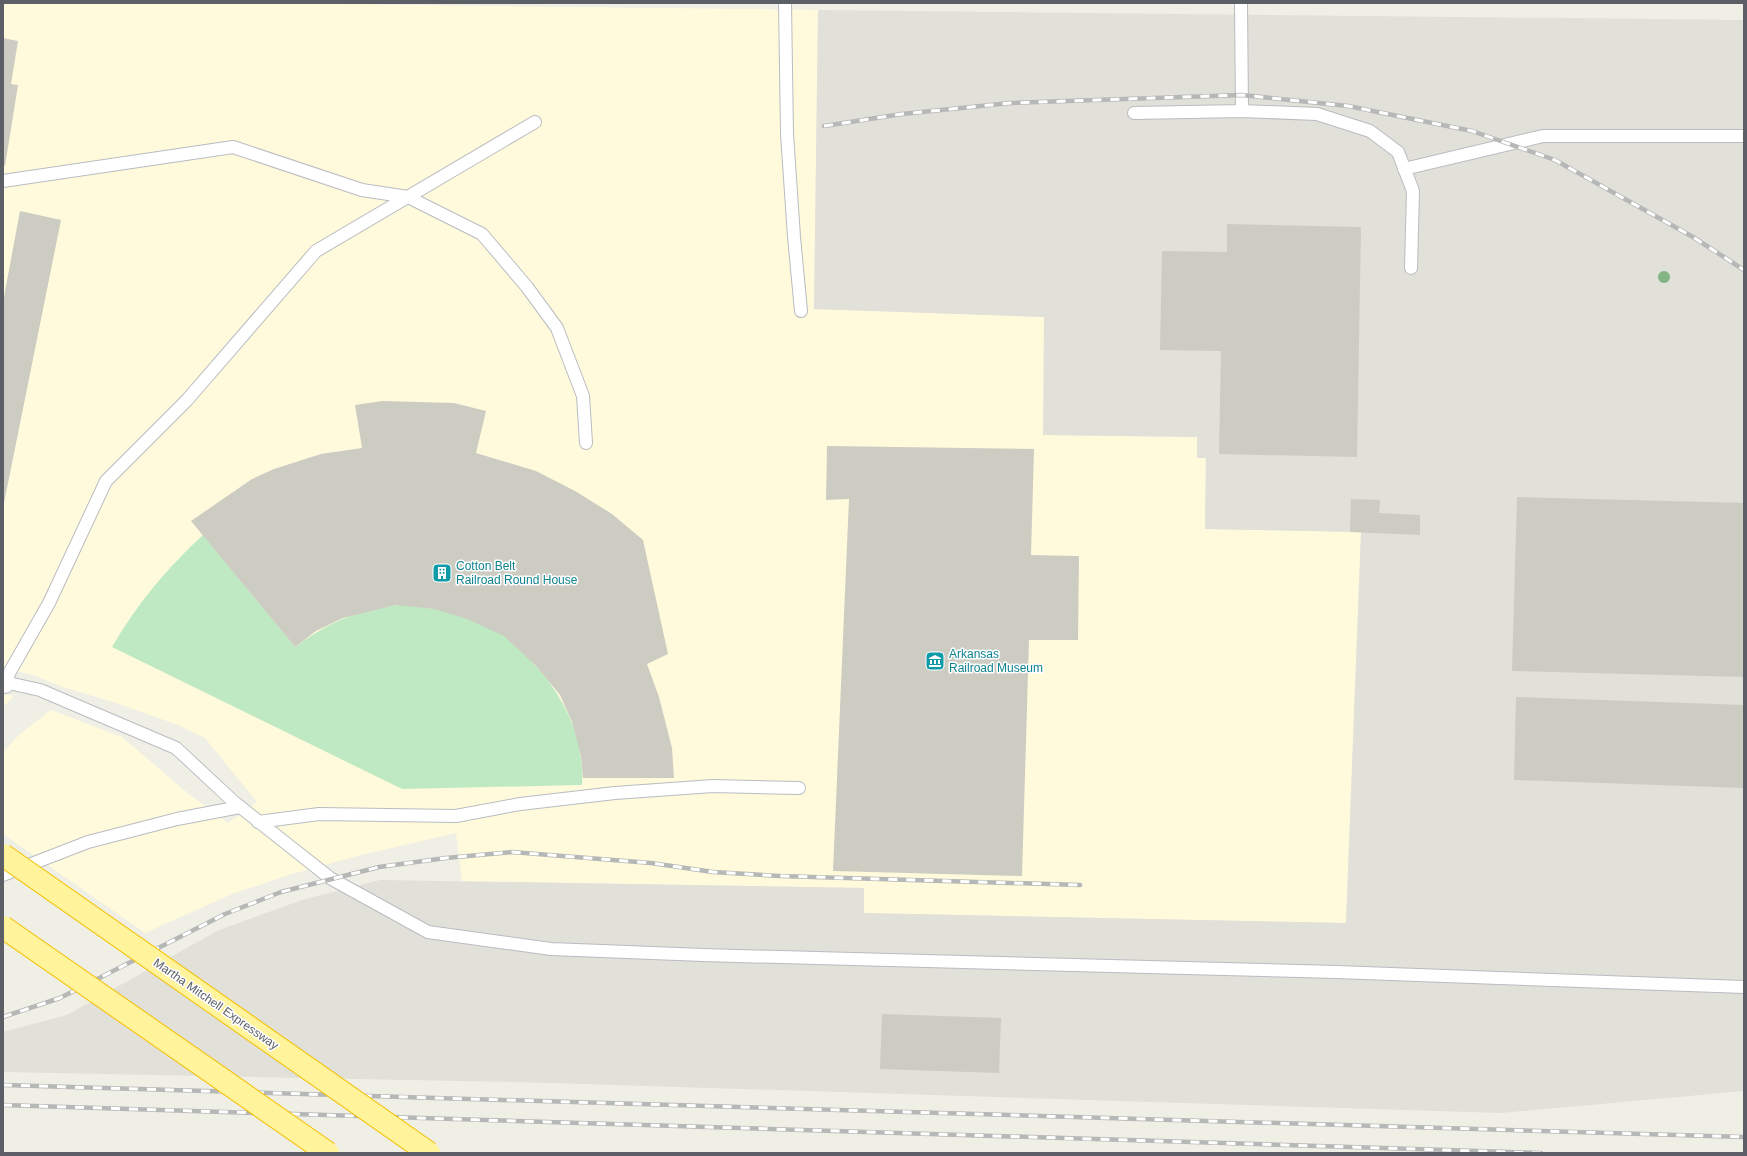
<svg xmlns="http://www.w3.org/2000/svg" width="1747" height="1156" viewBox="0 0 1747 1156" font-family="Helvetica,sans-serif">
  <rect width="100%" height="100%" fill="#f0efe5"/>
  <path fill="#fffadb" d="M3,3H252L818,10L814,309L1044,317V435L1197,437L1206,458L1205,529L1361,532L1346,923L864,913V888L462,881L456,833L361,855L292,874L232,894L145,933L3,834V752L20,734L51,710L122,737L190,795L228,823L257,802L205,738L178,725L116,703L63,687L33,675L3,668Z
    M3,694L14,696L3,707Z"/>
  <path fill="#e1e0d9" d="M818,10L1744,20V1091L1501,1113L554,1083L3,1072V1032L67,1015L219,930L302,900L380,880L864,888V913L1346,923L1361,532L1205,529L1206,458H1197V437L1043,435L1044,317L814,309Z"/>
  <path fill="#bfe9c3" d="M203,535L295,647C321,628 343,616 376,609C382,608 390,606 397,605C430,604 475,618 503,635C511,640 517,648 524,654C560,688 585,734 582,785L402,789L112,647C137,604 167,568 203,535Z"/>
  <path fill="#cdccc3" d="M3,38L18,41L11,84L18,85L5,166L3,165Z
    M20,211L61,220L4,503L3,302Z
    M1227,224L1361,227L1357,457L1219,454L1221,351L1160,350L1162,251L1227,252Z
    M382,401L454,403L486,411L476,453L536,471L575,491L612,514L643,540L668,654L647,664L659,697L672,748L674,778H583L581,756L572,722L560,695L536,666L504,636L467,619L434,609L396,605L343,618L316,631L295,647L191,521L252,479L274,469L321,454L362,448L355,405Z
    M827,446L1034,449L1031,555L1079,556L1078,640H1029L1022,876L833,871L849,499L826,500Z
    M1517,497L1744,503V677L1512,671Z
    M1351,499L1380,500L1379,513L1420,515V535L1350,532Z
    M1516,697L1744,705V788L1514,780Z
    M882,1014L1001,1018L999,1073L880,1069Z"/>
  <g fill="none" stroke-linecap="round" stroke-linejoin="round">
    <g stroke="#b9bcc1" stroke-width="14">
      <path id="service" d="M785,3L787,134L794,237L801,311
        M1242,111L1317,114L1370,131L1398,152L1413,191L1411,268
        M1134,113L1242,111L1241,3
        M535,122L316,251L187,400L106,481L49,603L4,682L40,690L176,748L234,802L330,878L428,932L551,949L703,955L1337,972L1744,987
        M1404,169L1543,136H1744
        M3,181L233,147L362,190L408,197L482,234L527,287L557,328L583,396L586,443
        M258,822L319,814L456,816L520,804L615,793L713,786L799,788
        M3,875L88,842L177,819L240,807"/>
    </g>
    <g stroke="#b9bcc1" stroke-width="24">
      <path id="minor" d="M3,682H4"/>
    </g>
    <use href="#service" stroke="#fff" stroke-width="12"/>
    <use href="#minor" stroke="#fff" stroke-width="22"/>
    <g stroke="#b6b7b7" stroke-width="4.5">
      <path id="rail" d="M824,126L902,114L1010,103L1242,95L1348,106L1472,131L1555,160L1693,237L1744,270
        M3,1017L60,998L225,914L281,892L379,867L446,858L512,852L651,863L713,872L780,876L1080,885
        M3,1085L1744,1137
        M3,1105L1541,1153"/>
    </g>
    <use href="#rail" stroke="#fff" stroke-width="3" stroke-dasharray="9" stroke-linecap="butt"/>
    <g stroke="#f5bf00" stroke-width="24" stroke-linecap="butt">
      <path id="trunk-bridge" d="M3,855L429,1153
        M3,927L328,1153"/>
    </g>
    <use href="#trunk-bridge" stroke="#fff39c" stroke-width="22"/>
  </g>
  <circle fill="#85b487" cx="1664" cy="277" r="6"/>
  <defs>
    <g id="building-square" transform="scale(1)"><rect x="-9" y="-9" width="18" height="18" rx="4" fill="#0f9aa8" stroke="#fff"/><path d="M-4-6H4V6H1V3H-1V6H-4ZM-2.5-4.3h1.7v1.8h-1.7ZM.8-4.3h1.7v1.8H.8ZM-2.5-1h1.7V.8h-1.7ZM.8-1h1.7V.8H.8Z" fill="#fff"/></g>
    <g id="museum-square" transform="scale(1)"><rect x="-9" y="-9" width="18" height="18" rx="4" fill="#0f9aa8" stroke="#fff"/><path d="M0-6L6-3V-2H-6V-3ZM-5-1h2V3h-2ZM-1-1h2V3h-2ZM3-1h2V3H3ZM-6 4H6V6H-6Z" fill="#fff"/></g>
  </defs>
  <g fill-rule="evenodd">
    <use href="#building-square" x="442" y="573"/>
    <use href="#museum-square" x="935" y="661"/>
  </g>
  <g text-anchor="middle" stroke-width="3" stroke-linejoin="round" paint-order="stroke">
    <g font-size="12" fill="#0d838f" stroke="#fff" text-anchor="start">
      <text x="456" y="570">Cotton Belt<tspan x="456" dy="14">Railroad Round House</tspan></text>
      <text x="949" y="658">Arkansas<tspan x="949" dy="14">Railroad Museum</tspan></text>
    </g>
    <g font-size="12" fill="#5c6066" stroke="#fff">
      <text transform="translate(216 1004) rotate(35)" y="4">Martha Mitchell Expressway</text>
    </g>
  </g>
  <rect width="1747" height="1156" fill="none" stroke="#5c6066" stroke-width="8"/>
</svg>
